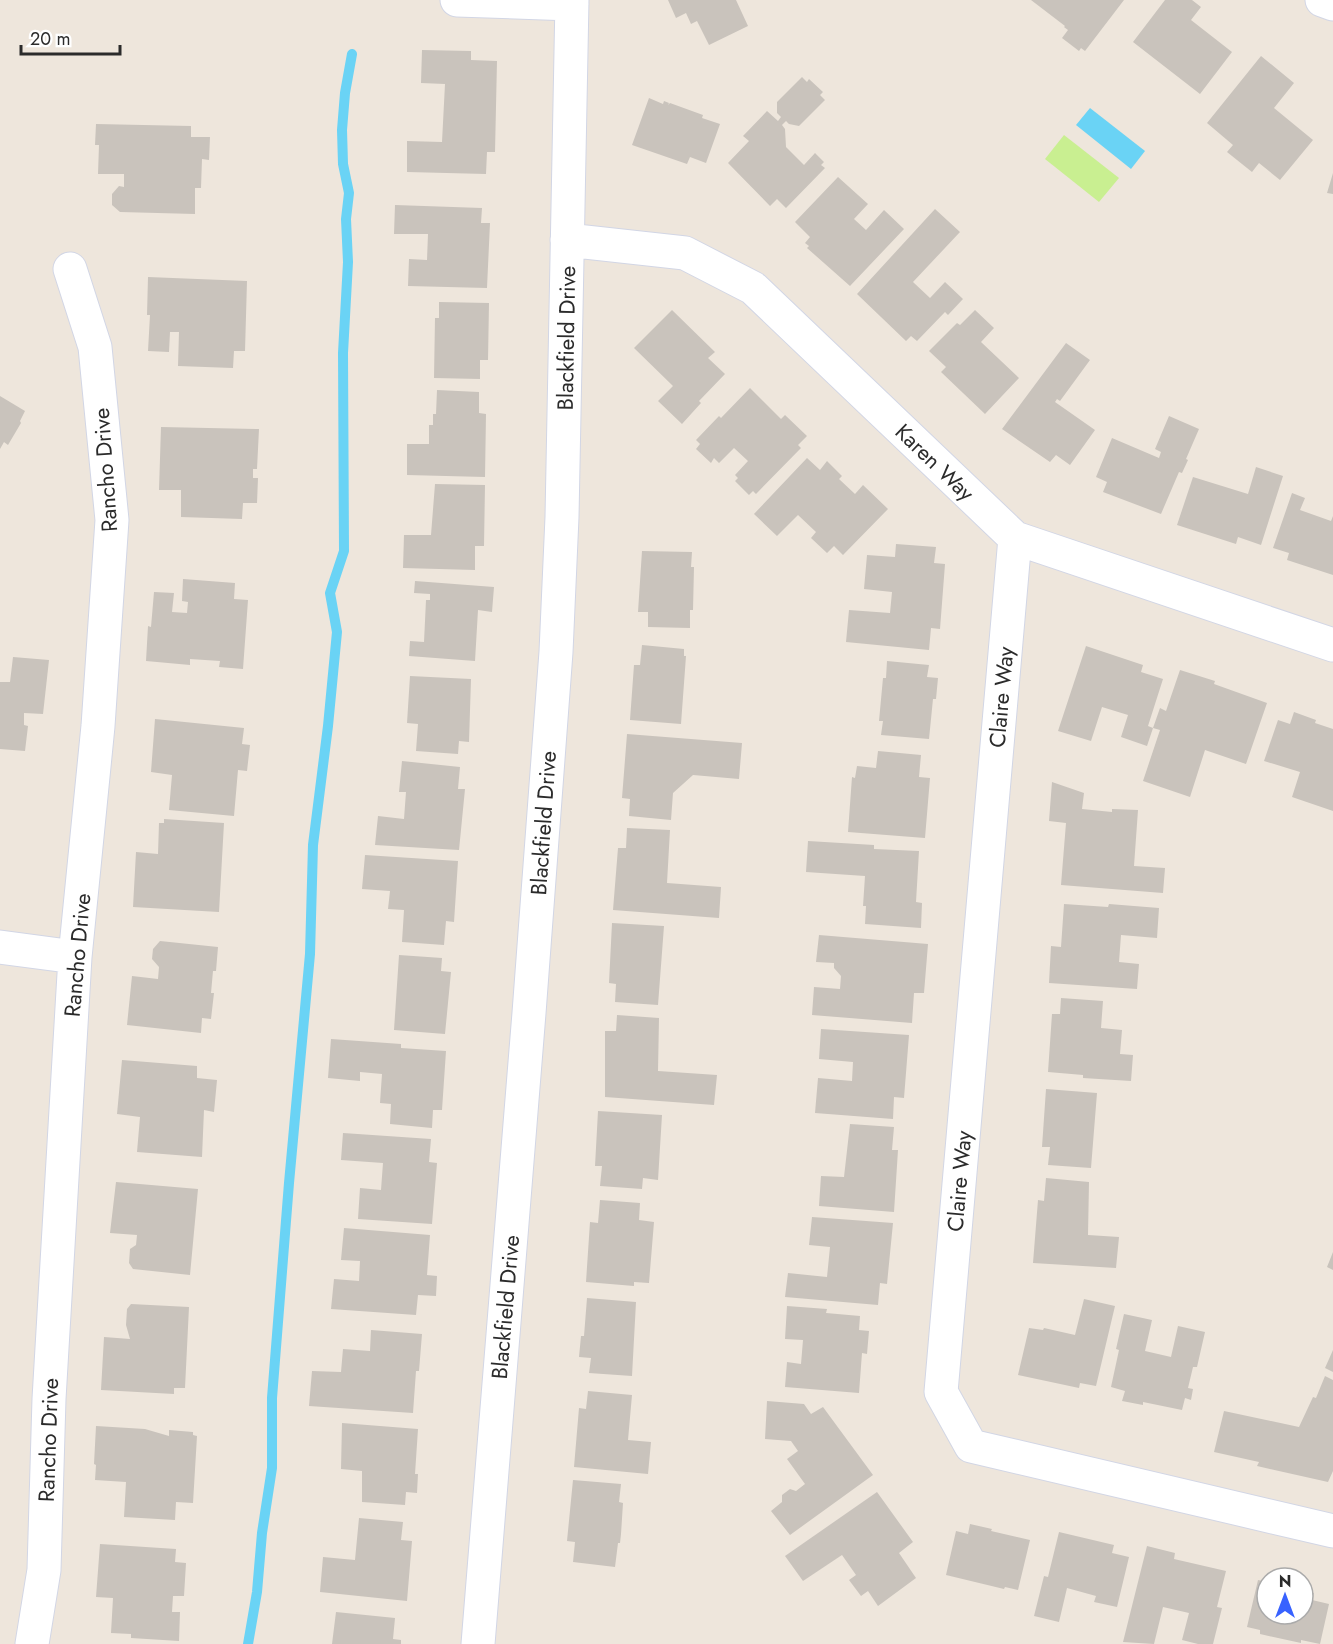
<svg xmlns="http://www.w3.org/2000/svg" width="1333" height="1644" viewBox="0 0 1333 1644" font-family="Jost,sans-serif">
  <rect width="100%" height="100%" fill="#eee6dc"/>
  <path fill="#c9ef91" d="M1064,135L1119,178L1099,202L1045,159Z"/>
  <path fill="#6ad3f5" d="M1090,108L1145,151L1131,169L1076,125Z"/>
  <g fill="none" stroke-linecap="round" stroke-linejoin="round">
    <path stroke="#6ad3f5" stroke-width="10" d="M248,1644L257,1592L262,1533L272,1468V1398L289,1183L310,954L313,845L328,726L337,632L330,593L344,551L343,353L348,262L346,219L349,193L343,164L342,130L345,93L352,54"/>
  </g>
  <path fill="#c9c3bc" d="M668,0H736L748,26L709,45L697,21L691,24L686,13L676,18Z
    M1031,0H1124L1085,51L1081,48L1079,51L1062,38L1068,30L1064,27L1065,26Z
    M1165,0H1192L1201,7L1191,20L1232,52L1200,94L1133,42Z
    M422,50L471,51V60L497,61L495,152H487L486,174L407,172V141L442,142L445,84L421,83Z
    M1261,56L1294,83L1274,108L1313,140L1280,180L1259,163L1252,172L1227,152L1233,145L1207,123Z
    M802,77L807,82L809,79L823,92L820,95L825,100L799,126L789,124L786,121L782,125L785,129L786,147L804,165L815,153L824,162L821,165L825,168L786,208L777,199L770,206L728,163L749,141L743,136L767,111L778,121L781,117L777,113V102Z
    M649,98L663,104L664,101L669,103L668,105L670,103L703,115L702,118L720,124L706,163L690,157L687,164L632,145Z
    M96,124L191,126V137H210L209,160L202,159L201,188H195V214L120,212L112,205V194L119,186L124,187V174H98L99,145H95Z
    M1333,173V194L1327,193Z
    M838,177L868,204L854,219L866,230L884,210L904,229L850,286L807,248L809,246L805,243L810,237L795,222Z
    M395,205L482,208L481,223H490L487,288L408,286L409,259L427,260L428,234H394Z
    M935,209L960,232L913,282L930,298L945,282L963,299L948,315L945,312L917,341L911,336L906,341L857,294Z
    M148,277L247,281L245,351H234L233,368L178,366L179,332H170L169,352L148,351L150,315H147Z
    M439,302L489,303L488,360H480V379L434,378L435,318H439Z
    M672,310L715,352L708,358L725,374L699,401L701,403L682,424L658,401L673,386L634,348Z
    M975,310L994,328L981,342L1019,378L985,414L941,372L946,367L929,351L957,323L960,325Z
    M1066,343L1090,360L1060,401L1057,399L1055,402L1095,430L1070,465L1056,455L1050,462L1002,429Z
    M750,388L781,419L785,415L807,436L798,445L801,448L756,494L753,491L749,495L735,481L738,478L735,475L748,461L734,448L719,463L714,458L711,463L696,449L700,444L696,440L719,416L721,418Z
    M437,390L479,392V413L486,414L485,477L407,475V444H429V425H433V414H436Z
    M0,396L25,411L20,421L21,423L8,445L4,442L0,449Z
    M1169,416L1199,429L1186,459L1188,460L1182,473L1179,472L1161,514L1103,492L1107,482L1096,477L1112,438L1159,458L1161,452L1155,449Z
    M161,427L259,429L257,469H253V478H258L257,503H243L242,519L181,517V490H159Z
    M807,458L820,470L827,461L842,476L839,479L855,494L863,485L888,509L843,555L834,546L827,553L811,538L816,532L798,515L777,536L754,514Z
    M1256,467L1283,476L1261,545L1238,537L1236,544L1177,525L1193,477L1248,494Z
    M435,484L485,485L484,546H475V570L403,568L404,535H431Z
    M1292,493L1305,498L1300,510L1331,521L1333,516V575L1287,560L1289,553L1273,548Z
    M896,544L936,547L934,563L945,564L940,629L931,628L929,650L846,642L849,610L890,613L892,592L864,589L867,555L895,557Z
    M642,551L692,552L691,567H694L693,610H690V628L648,627V612H638Z
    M183,579L235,583L234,599L248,600L243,669L219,667L220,661L190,659V665L146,661L148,626L151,627L154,592L174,593L172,612L187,613L188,602L182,601Z
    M415,581L494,587L492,612L478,610L475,661L409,656L410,641L424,642L426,600H430V594L414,593Z
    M642,645L684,649V656H686L681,724L630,720L634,665H640Z
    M1086,646L1143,665L1141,672L1163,679L1148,726L1153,728L1147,746L1121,737L1128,715L1102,707L1091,741L1058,731Z
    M13,657L49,660L43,714L24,713V725L28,726L25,751L0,749V682H10Z
    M887,661L929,665L927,677L938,678L936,699H933L929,739L881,735L883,721H879L883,678H886Z
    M1180,670L1215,681L1214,684L1267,703L1246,764L1205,750L1190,797L1143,781L1160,730L1153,728L1160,708L1166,711Z
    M410,676L471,679L469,742L459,741L458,754L416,751L418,724L407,723Z
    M1294,712L1316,720L1315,723L1333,729V811L1292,797L1300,772L1264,761L1278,720L1290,724Z
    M155,719L244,728L242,744L250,745L247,771L238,770L234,816L169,810L172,775L151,772Z
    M627,734L742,743L739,779L693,775L673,793L671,820L629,816L630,799L622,798Z
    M878,751L921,755L919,777L930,778L925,838L848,832L852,777L855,778L857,766L876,768Z
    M402,761L460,767L458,789H465L459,850L375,845L378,816L404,819L406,792H399Z
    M1052,782L1084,793L1082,809L1112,812V809L1138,810L1134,866L1165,868L1163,893L1061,885L1066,823L1049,821Z
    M164,819L224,823L219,912L133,907L136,852L158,854L159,823H164Z
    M627,828L670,830L667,883L721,887L719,918L613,910L618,848H626Z
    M808,841L874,845V849L919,851L916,902L922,903L921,928L865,924L866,906H863L865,876L806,872Z
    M365,855L458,861L454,922L446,921L444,945L402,942L404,910L388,909L390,891L362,889Z
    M1064,904L1108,907L1109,904L1159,908L1157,938L1121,935L1119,962L1139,964L1137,989L1049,983L1051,946L1061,947Z
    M612,923L664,926L658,1005L615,1002L616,984L609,983Z
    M819,935L928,944L924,993H914L912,1023L812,1015L814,987L840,989L841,976L834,968V963L816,962Z
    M160,941L218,947L216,971H213L211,993H214L211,1019L202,1018L201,1033L127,1025L132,976L158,979L159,967L152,959L153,949Z
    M399,955L442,958L441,971L451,972L445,1034L394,1030Z
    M1061,998L1103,1001L1101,1028L1122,1030L1120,1054L1133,1055L1131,1081L1083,1078V1075L1048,1072L1052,1014H1060Z
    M617,1015L659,1018L658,1071L717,1075L714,1105L605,1097V1031H616Z
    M821,1029L909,1035L904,1098L894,1097L893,1119L815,1113L818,1078L852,1081L853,1062L819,1059Z
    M331,1039L401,1044V1048L446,1051L442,1110H433L432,1128L390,1124L391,1104L380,1103L382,1074L360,1072V1081L328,1078Z
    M122,1060L197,1066V1078L217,1080L214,1112L204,1110L202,1157L137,1152L140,1117L117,1114Z
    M1046,1089L1097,1093L1091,1168L1048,1165L1050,1147H1042Z
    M598,1111L662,1115L658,1180L643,1178L642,1189L600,1186L602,1166H595Z
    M850,1124L894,1127L892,1150H898L894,1212L819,1206L821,1176L844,1177Z
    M343,1133L431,1139L429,1162L437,1163L432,1224L358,1219L360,1188L381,1190L383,1163L341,1160Z
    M1046,1178L1089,1182L1088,1235L1119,1237L1116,1268L1033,1263L1038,1200L1044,1201Z
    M116,1182L198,1189L190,1275L133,1269L129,1263L130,1249L136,1245L137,1235L110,1233Z
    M600,1200L640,1203L639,1220L654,1222L649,1283L634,1282V1286L586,1282L590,1222L598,1223Z
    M812,1217L893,1223L887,1284L880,1283L878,1305L785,1297L788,1273L827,1277L830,1247L809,1245Z
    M344,1228L430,1235L427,1275L437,1276L436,1296L418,1295L416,1315L331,1309L334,1279L359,1281L360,1261L341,1260Z
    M1333,1252V1270L1327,1267Z
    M587,1298L636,1302L632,1376L589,1373L591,1358L579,1357L581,1336H584Z
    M1084,1299L1115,1306L1096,1386L1080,1383L1079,1388L1018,1375L1029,1328L1043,1330L1044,1328L1075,1335Z
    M131,1304L189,1307L185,1388H174V1394L101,1390L104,1337L130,1339L126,1325L127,1309Z
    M787,1306L827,1309L826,1313L860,1316L859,1330L869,1331L867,1354L862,1353L859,1393L785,1387L787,1362L801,1364L803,1340L785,1339Z
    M1124,1314L1152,1320L1145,1351L1171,1357L1178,1326L1205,1332L1197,1367H1193L1188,1388L1193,1389L1191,1400L1185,1398L1182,1410L1143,1402V1405L1122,1401L1125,1391L1111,1387L1119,1350L1116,1349Z
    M371,1330L422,1334L419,1371H416L413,1413L309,1406L312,1371L341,1372L343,1349L370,1351Z
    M1333,1350V1372L1325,1368Z
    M1325,1376L1333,1380V1471L1328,1482L1257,1466L1259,1462L1214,1452L1224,1411L1299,1427L1313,1397L1316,1398Z
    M588,1391L632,1395L628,1440L651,1442L648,1474L574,1467L579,1408L586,1409Z
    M767,1401L804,1404L811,1414L823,1407L873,1475L790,1535L771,1511L782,1502V1495L790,1489L796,1491L805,1484L787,1459L798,1451L791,1441L765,1439Z
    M342,1423L418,1429L415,1474H418L417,1493L406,1492L405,1505L362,1502V1471L341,1469Z
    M96,1426L145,1429L169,1436V1430L193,1432V1435L197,1436L193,1503L176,1502L175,1520L124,1517L126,1482L95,1480L96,1465L94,1464Z
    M573,1480L621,1484L619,1502L623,1503L621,1534L620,1543H618L615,1567L573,1562L575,1542L567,1541Z
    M877,1492L913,1542L899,1553L916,1578L878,1606L868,1591L861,1596L849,1580L856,1575L842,1555L803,1581L785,1556Z
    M359,1518L403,1522L401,1540L412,1541L407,1601L320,1592L323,1557L355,1560Z
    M970,1524L992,1529L991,1531L1030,1540L1018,1590L1005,1587L1004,1589L946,1575L956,1531L968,1534Z
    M1059,1532L1114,1545L1112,1553L1129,1557L1117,1607L1094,1602L1096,1596L1067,1588L1059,1622L1034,1616L1044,1576L1048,1577Z
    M100,1544L176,1549L175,1562L186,1563L184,1596H173L172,1612H180L179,1641L131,1638V1634L111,1633L113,1598L96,1597Z
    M1147,1546L1175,1553L1174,1559L1226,1571L1217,1607L1222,1608L1213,1644H1198L1182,1640L1189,1613L1163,1607L1154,1644L1123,1642Z
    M1258,1580L1267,1582V1614H1303V1590L1314,1593L1312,1600L1329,1604L1320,1644L1301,1640V1643L1260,1634V1630L1247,1627Z
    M336,1612L395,1618L393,1639L401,1640V1644H332Z"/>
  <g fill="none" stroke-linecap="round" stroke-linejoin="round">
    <g stroke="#d2d6e5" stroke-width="35">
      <path id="minor" d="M457,0L572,4
        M1322,0L1333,4
        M567,240L685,253L753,288L1015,538L1333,645
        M1015,538L941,1392L971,1446L1333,1531
        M0,947L75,957
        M32,1644L44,1570L49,1399L75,957L98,726L112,520L95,347L70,269
        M478,1644L529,1013L556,652L562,517L572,0"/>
    </g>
    <use href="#minor" stroke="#fff" stroke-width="33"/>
  </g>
  <g text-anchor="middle" stroke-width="4.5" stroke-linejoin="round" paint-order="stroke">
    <g font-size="22" fill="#2b2b2b" stroke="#fff">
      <text transform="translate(566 338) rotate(-89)" y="8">Blackfield Drive</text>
      <text transform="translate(935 462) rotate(44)" y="8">Karen Way</text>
      <text transform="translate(105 470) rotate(-94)" y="8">Rancho Drive</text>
      <text transform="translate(1001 697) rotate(-85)" y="8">Claire Way</text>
      <text transform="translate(543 823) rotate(-86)" y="8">Blackfield Drive</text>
      <text transform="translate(77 955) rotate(-85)" y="8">Rancho Drive</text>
      <text transform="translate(959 1181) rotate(-85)" y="8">Claire Way</text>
      <text transform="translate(505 1307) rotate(-85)" y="8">Blackfield Drive</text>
      <text transform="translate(48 1440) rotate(-88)" y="8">Rancho Drive</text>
    </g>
  </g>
  <g transform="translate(1285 1596)"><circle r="28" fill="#ffffff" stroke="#aaaaaa" stroke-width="1.5"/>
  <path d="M0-4.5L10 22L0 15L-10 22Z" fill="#3862ff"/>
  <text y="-9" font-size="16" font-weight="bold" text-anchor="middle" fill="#2b2b2b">N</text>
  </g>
  <path d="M21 45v9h99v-9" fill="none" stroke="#2b2b2b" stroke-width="3"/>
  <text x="30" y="45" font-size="18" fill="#2b2b2b" stroke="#ffffff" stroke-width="4.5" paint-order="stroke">20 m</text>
</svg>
